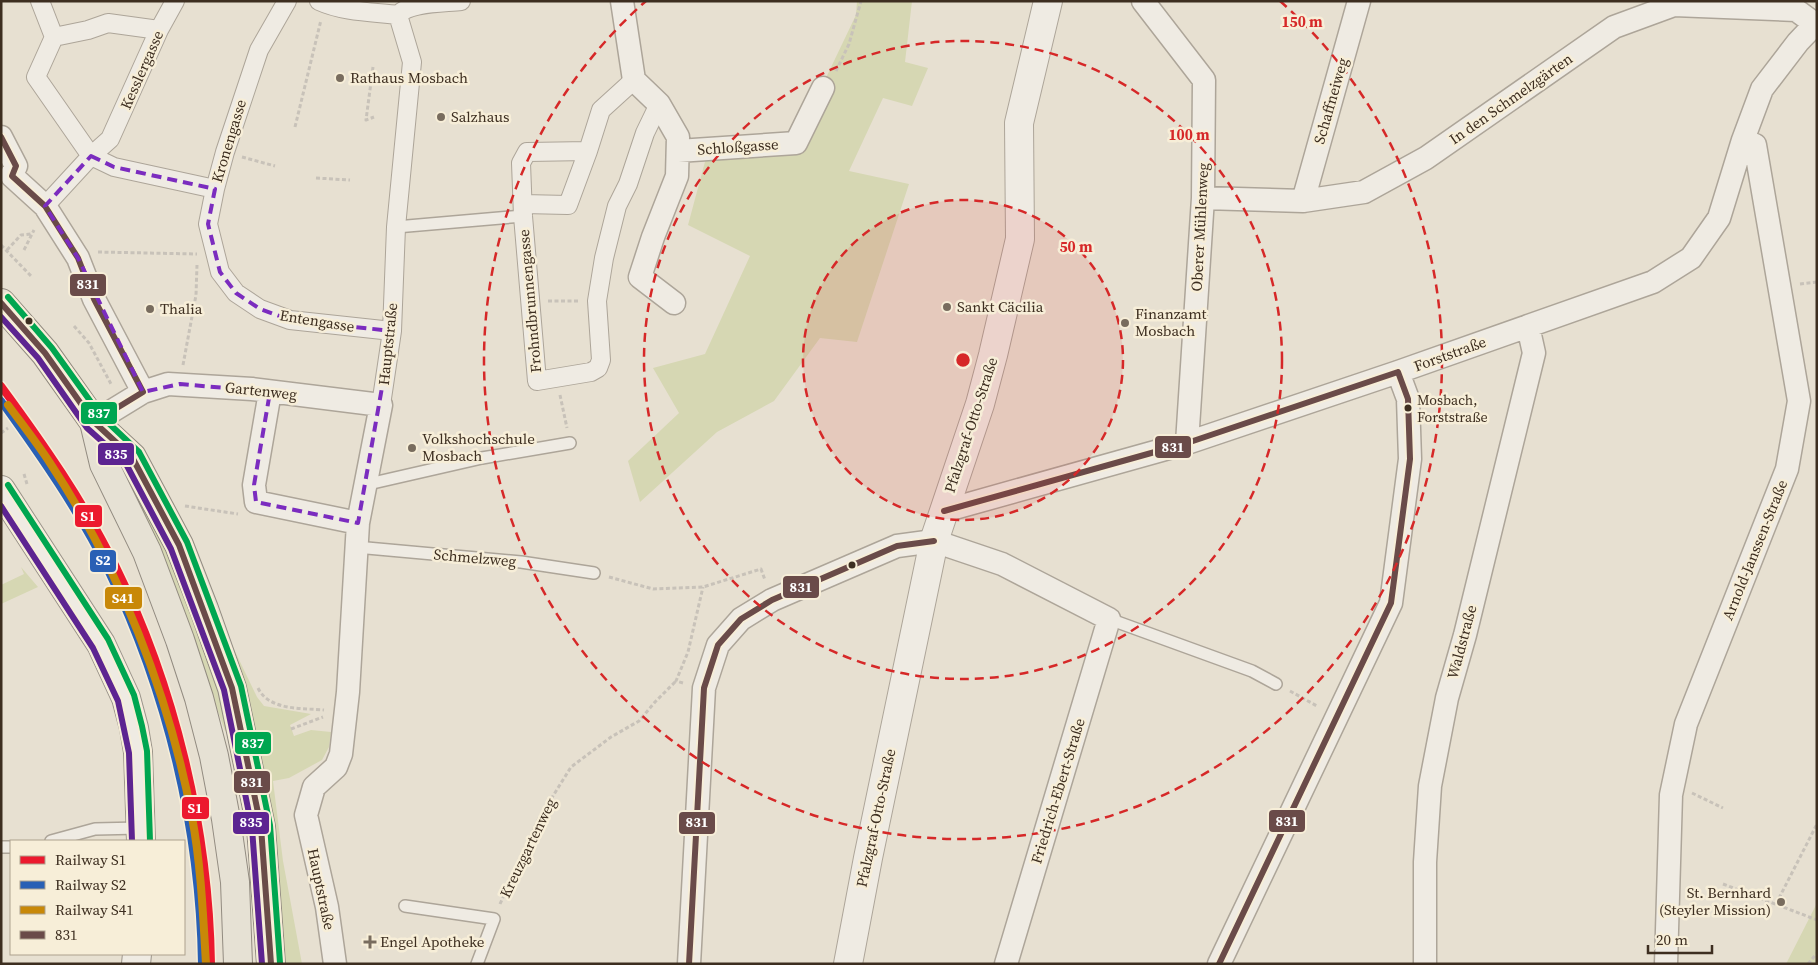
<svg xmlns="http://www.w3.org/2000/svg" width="1818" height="965" viewBox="0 0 1818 965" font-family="'Source Serif 4',serif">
  <rect width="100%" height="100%" fill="#e7e0d1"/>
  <path fill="#d6d7b3" d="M857,1H912L905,62L928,68L912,106L883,98L849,171L909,184L857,342L820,338L774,401L717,432L640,502L628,461L679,413L653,368L705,354L750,256L688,225L706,158L790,153L856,15Z
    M121,457L164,541L215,675L227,730L225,731L204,673L115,460Z
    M21,567L38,587L1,604V585L24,574Z
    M230,641L257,697L264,706L311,714L290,725L294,736L311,730L331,732L329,747L322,760L289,778L273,781L283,861L302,964H285L278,857L267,779L227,642Z
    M1817,903V964H1786Z"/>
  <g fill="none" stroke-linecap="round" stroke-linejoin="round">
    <g stroke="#ada599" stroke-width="14">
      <path id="service" d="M396,227L523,216
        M364,485L482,458L570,443
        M356,547L521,562L594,573
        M1109,619L1252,671L1276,684
        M51,841L95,829L140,828
        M1,847H11
        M405,906L494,919L477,964"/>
    </g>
    <g stroke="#ada599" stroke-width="20">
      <path id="pedestrian" d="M40,1L54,37
        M287,1L259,50L225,152L215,189L208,224L220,272L236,293L260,309L290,320L392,331
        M319,1C343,12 372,12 398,15
        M398,15C409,2 445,3 461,1
        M159,30L108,23L88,30L54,37L36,77L91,156L114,167L215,189
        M634,80L601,110L588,151L527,152L521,163L523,216L537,381L591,372L598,368L601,360L597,301L604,258L617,206L628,184L645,133L659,104
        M523,204L568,205L588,151
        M45,206L91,156L110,139L159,30L175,1
        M381,405L392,331L396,227L412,62L398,15"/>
    </g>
    <g stroke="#ada599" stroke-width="25">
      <path id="minor" d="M622,1L634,80L659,104L678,137L677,176L653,237L640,277L674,303
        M1143,1L1204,80L1203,198L1187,443
        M1,137L16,166L12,174V176L45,206L78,258L94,299L143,392
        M678,151L796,143L823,88
        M1203,198L1303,201L1364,192L1426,158L1614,27L1674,5L1796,10L1815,24
        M1303,201L1359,1
        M270,392L254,485L256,502L358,523
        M94,422L143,392L168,384L252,389L381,405L358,523L348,692L341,754L336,767L314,787L306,815L327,907L335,964
        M944,511L1187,443L1398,372L1653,282L1691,258L1719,218L1743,140L1762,89L1798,42L1817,22
        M689,964L704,688L718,645L741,619L772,600L897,546L934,541L1002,564L1109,619L1006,964
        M1219,964L1391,603L1410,459L1408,399L1398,372
        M1425,964V862L1430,786L1447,698L1465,635L1534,353L1528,326
        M1666,964L1671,795L1686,724L1787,469L1799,401L1755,145L1743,140"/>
    </g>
    <g stroke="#ada599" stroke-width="30">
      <path id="tertiary" d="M848,964L868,858L934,541L980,404L993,355L1020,239L1019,123L1048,1"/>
    </g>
    <g stroke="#9c958a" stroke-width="30">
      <path id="secondary" d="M1,490L101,644L126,698L134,728L138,752L141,841
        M136,964L137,954"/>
    </g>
    <g stroke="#928b80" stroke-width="30">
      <path id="primary" d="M1,303L45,353L94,422L132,457L179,545L204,609L232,688L261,827L271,964
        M94,422L104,464L147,552L180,640L199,698L214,756L226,819L235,882L238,964"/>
    </g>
    <path stroke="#c8c2b9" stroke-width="3" stroke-dasharray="4 2.5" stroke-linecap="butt" d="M373,67L366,120L374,117
      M836,71L849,44L861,1
      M295,127L321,20
      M242,157L275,166
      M316,178L350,180
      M1,245L31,276
      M7,250L21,235L31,234
      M24,250L34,230
      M98,252L197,254
      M1800,284L1817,282
      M548,301H579
      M74,326L89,343L111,384L113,385
      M183,365L196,295L197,265
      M560,395L567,428
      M1,433L8,428
      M24,474L27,484
      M185,506L238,514
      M609,577L653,589L703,587L761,569L765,580
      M683,683L676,681L688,652L703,587
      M258,688C269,711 303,708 324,710
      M1290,691L1317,706
      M291,729L323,717
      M1692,793L1723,808
      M1723,884L1817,920
      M500,904L538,820L571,767L611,737L639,721L655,702L676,681
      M1776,904L1817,824
      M1808,964L1817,953"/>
    <use href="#service" stroke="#efebe3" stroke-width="11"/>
    <use href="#pedestrian" stroke="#efebe3" stroke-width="18"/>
    <use href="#minor" stroke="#efebe3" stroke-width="22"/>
    <use href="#tertiary" stroke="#efebe3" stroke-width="28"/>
    <use href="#secondary" stroke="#efebe3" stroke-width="28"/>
    <use href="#primary" stroke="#e6e1d4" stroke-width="28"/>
    <g stroke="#f7eed8" stroke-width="10">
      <path id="bus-1" d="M1,137L16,166L12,176L45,206L78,258L94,299L143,392L94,422
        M1,303L45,353L94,422L132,457L179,545L232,688L261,827L271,964
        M944,511L1187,443L1398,372
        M689,964L704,688L718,645L741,619L772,600L897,546L934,541
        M1219,964L1391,603L1410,459L1408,399L1398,372"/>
    </g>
    <g stroke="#f7eed8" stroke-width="10">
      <path id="bus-2" d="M1,317L38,358L87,428L125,462L171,549L224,690L252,828L262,964
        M1,506L93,648L118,701L129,753L132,841"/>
    </g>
    <g stroke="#f7eed8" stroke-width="10">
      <path id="bus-3" d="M8,297L52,348L101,416L139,452L187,542L241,686L270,825L280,963
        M8,485L108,639L134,695L142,726L147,751L150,841"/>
    </g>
    <use href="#bus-1" stroke="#6a4b49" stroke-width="6"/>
    <use href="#bus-2" stroke="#5d2491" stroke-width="6"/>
    <use href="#bus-3" stroke="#00a650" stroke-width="6"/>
    <g stroke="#f7eed8" stroke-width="11">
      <path id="rail-1" d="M1,386C43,443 84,502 115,565C175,686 209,829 211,964"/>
    </g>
    <g stroke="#f7eed8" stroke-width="11">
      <path id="rail-2" d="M1,401C40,455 79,511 108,570C167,692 200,829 202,964"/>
    </g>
    <g stroke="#f7eed8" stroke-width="11">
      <path id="rail-3" d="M8,405C22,424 37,443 50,463C119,567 169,694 192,817C201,865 203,914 206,964"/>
    </g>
    <use href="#rail-1" stroke="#ec192e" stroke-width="8"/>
    <use href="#rail-2" stroke="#2960b5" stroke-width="8"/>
    <use href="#rail-3" stroke="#c88808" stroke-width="8"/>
  </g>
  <path fill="none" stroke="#7b2cbf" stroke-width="4" stroke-dasharray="10 6" stroke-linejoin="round" d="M91,156L114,167L215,189L208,224L220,272L236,293L260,309L290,320L392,331L358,523L256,502L254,485L270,392L180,384L143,392L78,258L45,206Z"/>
  <circle cx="963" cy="360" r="160" fill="#d62828" fill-opacity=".12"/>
  <g fill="none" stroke="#d62828" stroke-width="2.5" stroke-dasharray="9 6">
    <circle cx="963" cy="360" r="160"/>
    <circle cx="963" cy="360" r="319"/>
    <path d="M1280 1A479 479 0 1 1 646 1"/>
  </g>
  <g fill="#786c5e" stroke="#f7eed8" stroke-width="2">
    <circle cx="340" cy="78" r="5"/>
    <circle cx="441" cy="117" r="5"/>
    <circle cx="947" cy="307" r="5"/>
    <circle cx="150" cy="309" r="5"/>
    <circle cx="1125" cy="323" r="5"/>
    <circle cx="412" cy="448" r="5"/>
    <circle cx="1781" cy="902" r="5"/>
    <path d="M367.5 934.5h5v5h5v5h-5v5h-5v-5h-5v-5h5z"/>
  </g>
  <g fill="#3d2e20" stroke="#f7eed8" stroke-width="2">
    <circle cx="29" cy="321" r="4.5"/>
    <circle cx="1408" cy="408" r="4.5"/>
    <circle cx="852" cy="565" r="4.5"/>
  </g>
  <g text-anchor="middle" stroke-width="5" stroke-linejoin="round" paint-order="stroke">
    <g font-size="14" fill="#3d2e20" stroke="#f7eed8" text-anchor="start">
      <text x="1417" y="405">Mosbach,<tspan x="1417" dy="17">Forststraße</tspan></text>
    </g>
    <g font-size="15" fill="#3d2e20" stroke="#f7eed8">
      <text transform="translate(142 70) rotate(-66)" y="5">Kesslergasse</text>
      <text transform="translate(1511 99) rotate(-35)" y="5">In den Schmelzgärten</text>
      <text transform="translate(1331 101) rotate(-74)" y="5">Schaffneiweg</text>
      <text transform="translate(229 141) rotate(-73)" y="5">Kronengasse</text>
      <text transform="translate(738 147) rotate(-4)" y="5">Schloßgasse</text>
      <text transform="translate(1200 227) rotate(-87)" y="5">Oberer Mühlenweg</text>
      <text transform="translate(530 301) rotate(-95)" y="5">Frohndbrunnengasse</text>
      <text transform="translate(317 321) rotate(9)" y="5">Entengasse</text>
      <text transform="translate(388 344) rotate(-84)" y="5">Hauptstraße</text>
      <text transform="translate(1450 354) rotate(-20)" y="5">Forststraße</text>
      <text transform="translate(261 391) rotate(6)" y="5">Gartenweg</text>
      <text transform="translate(971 425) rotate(-72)" y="5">Pfalzgraf-Otto-Straße</text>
      <text transform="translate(1755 550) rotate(-68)" y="5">Arnold-Janssen-Straße</text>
      <text transform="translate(475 558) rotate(5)" y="5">Schmelzweg</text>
      <text transform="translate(1462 642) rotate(-75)" y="5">Waldstraße</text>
      <text transform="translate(1058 791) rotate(-73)" y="5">Friedrich-Ebert-Straße</text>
      <text transform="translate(876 818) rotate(-78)" y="5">Pfalzgraf-Otto-Straße</text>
      <text transform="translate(528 848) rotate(-64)" y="5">Kreuzgartenweg</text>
      <text transform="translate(321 889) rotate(78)" y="5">Hauptstraße</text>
    </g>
    <g font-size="15" fill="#3d2e20" stroke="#f7eed8" text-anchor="start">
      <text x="350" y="83">Rathaus Mosbach</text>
      <text x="451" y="122">Salzhaus</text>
      <text x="957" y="312">Sankt Cäcilia</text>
      <text x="160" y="314">Thalia</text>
      <text x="1135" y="319">Finanzamt<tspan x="1135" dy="17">Mosbach</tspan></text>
      <text x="422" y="444">Volkshochschule<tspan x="422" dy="17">Mosbach</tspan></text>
      <text x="1771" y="898" text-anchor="end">St. Bernhard<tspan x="1771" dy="17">(Steyler Mission)</tspan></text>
      <text x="380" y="947">Engel Apotheke</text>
    </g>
  </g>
  <circle cx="963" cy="360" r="8" fill="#d62828" stroke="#f7eed8" stroke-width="2.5"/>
  <g font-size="15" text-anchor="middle" font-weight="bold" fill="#d62828" stroke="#f7eed8" stroke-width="5" stroke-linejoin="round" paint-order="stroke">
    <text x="1302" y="27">150 m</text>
    <text x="1189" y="140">100 m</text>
    <text x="1076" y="252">50 m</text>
  </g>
  <g stroke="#f7eed8" stroke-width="2">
    <rect x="69" y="273" width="38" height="24" rx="5" fill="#6a4b49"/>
    <rect x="80" y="401" width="38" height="24" rx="5" fill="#00a650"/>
    <rect x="1154" y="435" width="38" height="24" rx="5" fill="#6a4b49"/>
    <rect x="97" y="442" width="38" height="24" rx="5" fill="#5d2491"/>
    <rect x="74" y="504" width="29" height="24" rx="5" fill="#ec192e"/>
    <rect x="89" y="549" width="28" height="24" rx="5" fill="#2960b5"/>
    <rect x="782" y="575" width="38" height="24" rx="5" fill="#6a4b49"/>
    <rect x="104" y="586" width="39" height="24" rx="5" fill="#c88808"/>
    <rect x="234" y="731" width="38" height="24" rx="5" fill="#00a650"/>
    <rect x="233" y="770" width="38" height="24" rx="5" fill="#6a4b49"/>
    <rect x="181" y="796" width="29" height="24" rx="5" fill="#ec192e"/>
    <rect x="1268" y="809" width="38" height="24" rx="5" fill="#6a4b49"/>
    <rect x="232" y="811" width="38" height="24" rx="5" fill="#5d2491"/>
    <rect x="678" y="811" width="38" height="24" rx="5" fill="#6a4b49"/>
  </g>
  <g font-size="14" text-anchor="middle" font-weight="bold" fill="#fff">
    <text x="88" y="289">831</text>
    <text x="99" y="418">837</text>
    <text x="1173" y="452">831</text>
    <text x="116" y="459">835</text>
    <text x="88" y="521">S1</text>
    <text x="103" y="565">S2</text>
    <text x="801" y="592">831</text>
    <text x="123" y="603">S41</text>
    <text x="253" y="748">837</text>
    <text x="252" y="787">831</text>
    <text x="195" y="813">S1</text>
    <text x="1287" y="826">831</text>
    <text x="251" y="827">835</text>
    <text x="697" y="827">831</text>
  </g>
  <rect width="1818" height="965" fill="none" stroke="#3d2e20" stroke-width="5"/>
  <rect x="10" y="840" width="175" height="115" fill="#f7eed8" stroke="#ada18e"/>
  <rect x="20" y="856" width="25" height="8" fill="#ec192e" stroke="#ada18e"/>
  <text x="55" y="865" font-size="15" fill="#3d2e20">Railway S1</text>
  <rect x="20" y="881" width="25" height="8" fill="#2960b5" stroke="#ada18e"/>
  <text x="55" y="890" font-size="15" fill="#3d2e20">Railway S2</text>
  <rect x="20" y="906" width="25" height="8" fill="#c88808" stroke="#ada18e"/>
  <text x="55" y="915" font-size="15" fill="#3d2e20">Railway S41</text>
  <rect x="20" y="931" width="25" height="8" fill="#6a4b49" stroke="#ada18e"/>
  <text x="55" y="940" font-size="15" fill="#3d2e20">831</text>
  <path d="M1648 945v8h64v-8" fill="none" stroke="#3d2e20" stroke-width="2.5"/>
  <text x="1656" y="945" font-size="15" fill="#3d2e20" stroke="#f7eed8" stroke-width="4" paint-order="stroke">20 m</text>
</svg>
